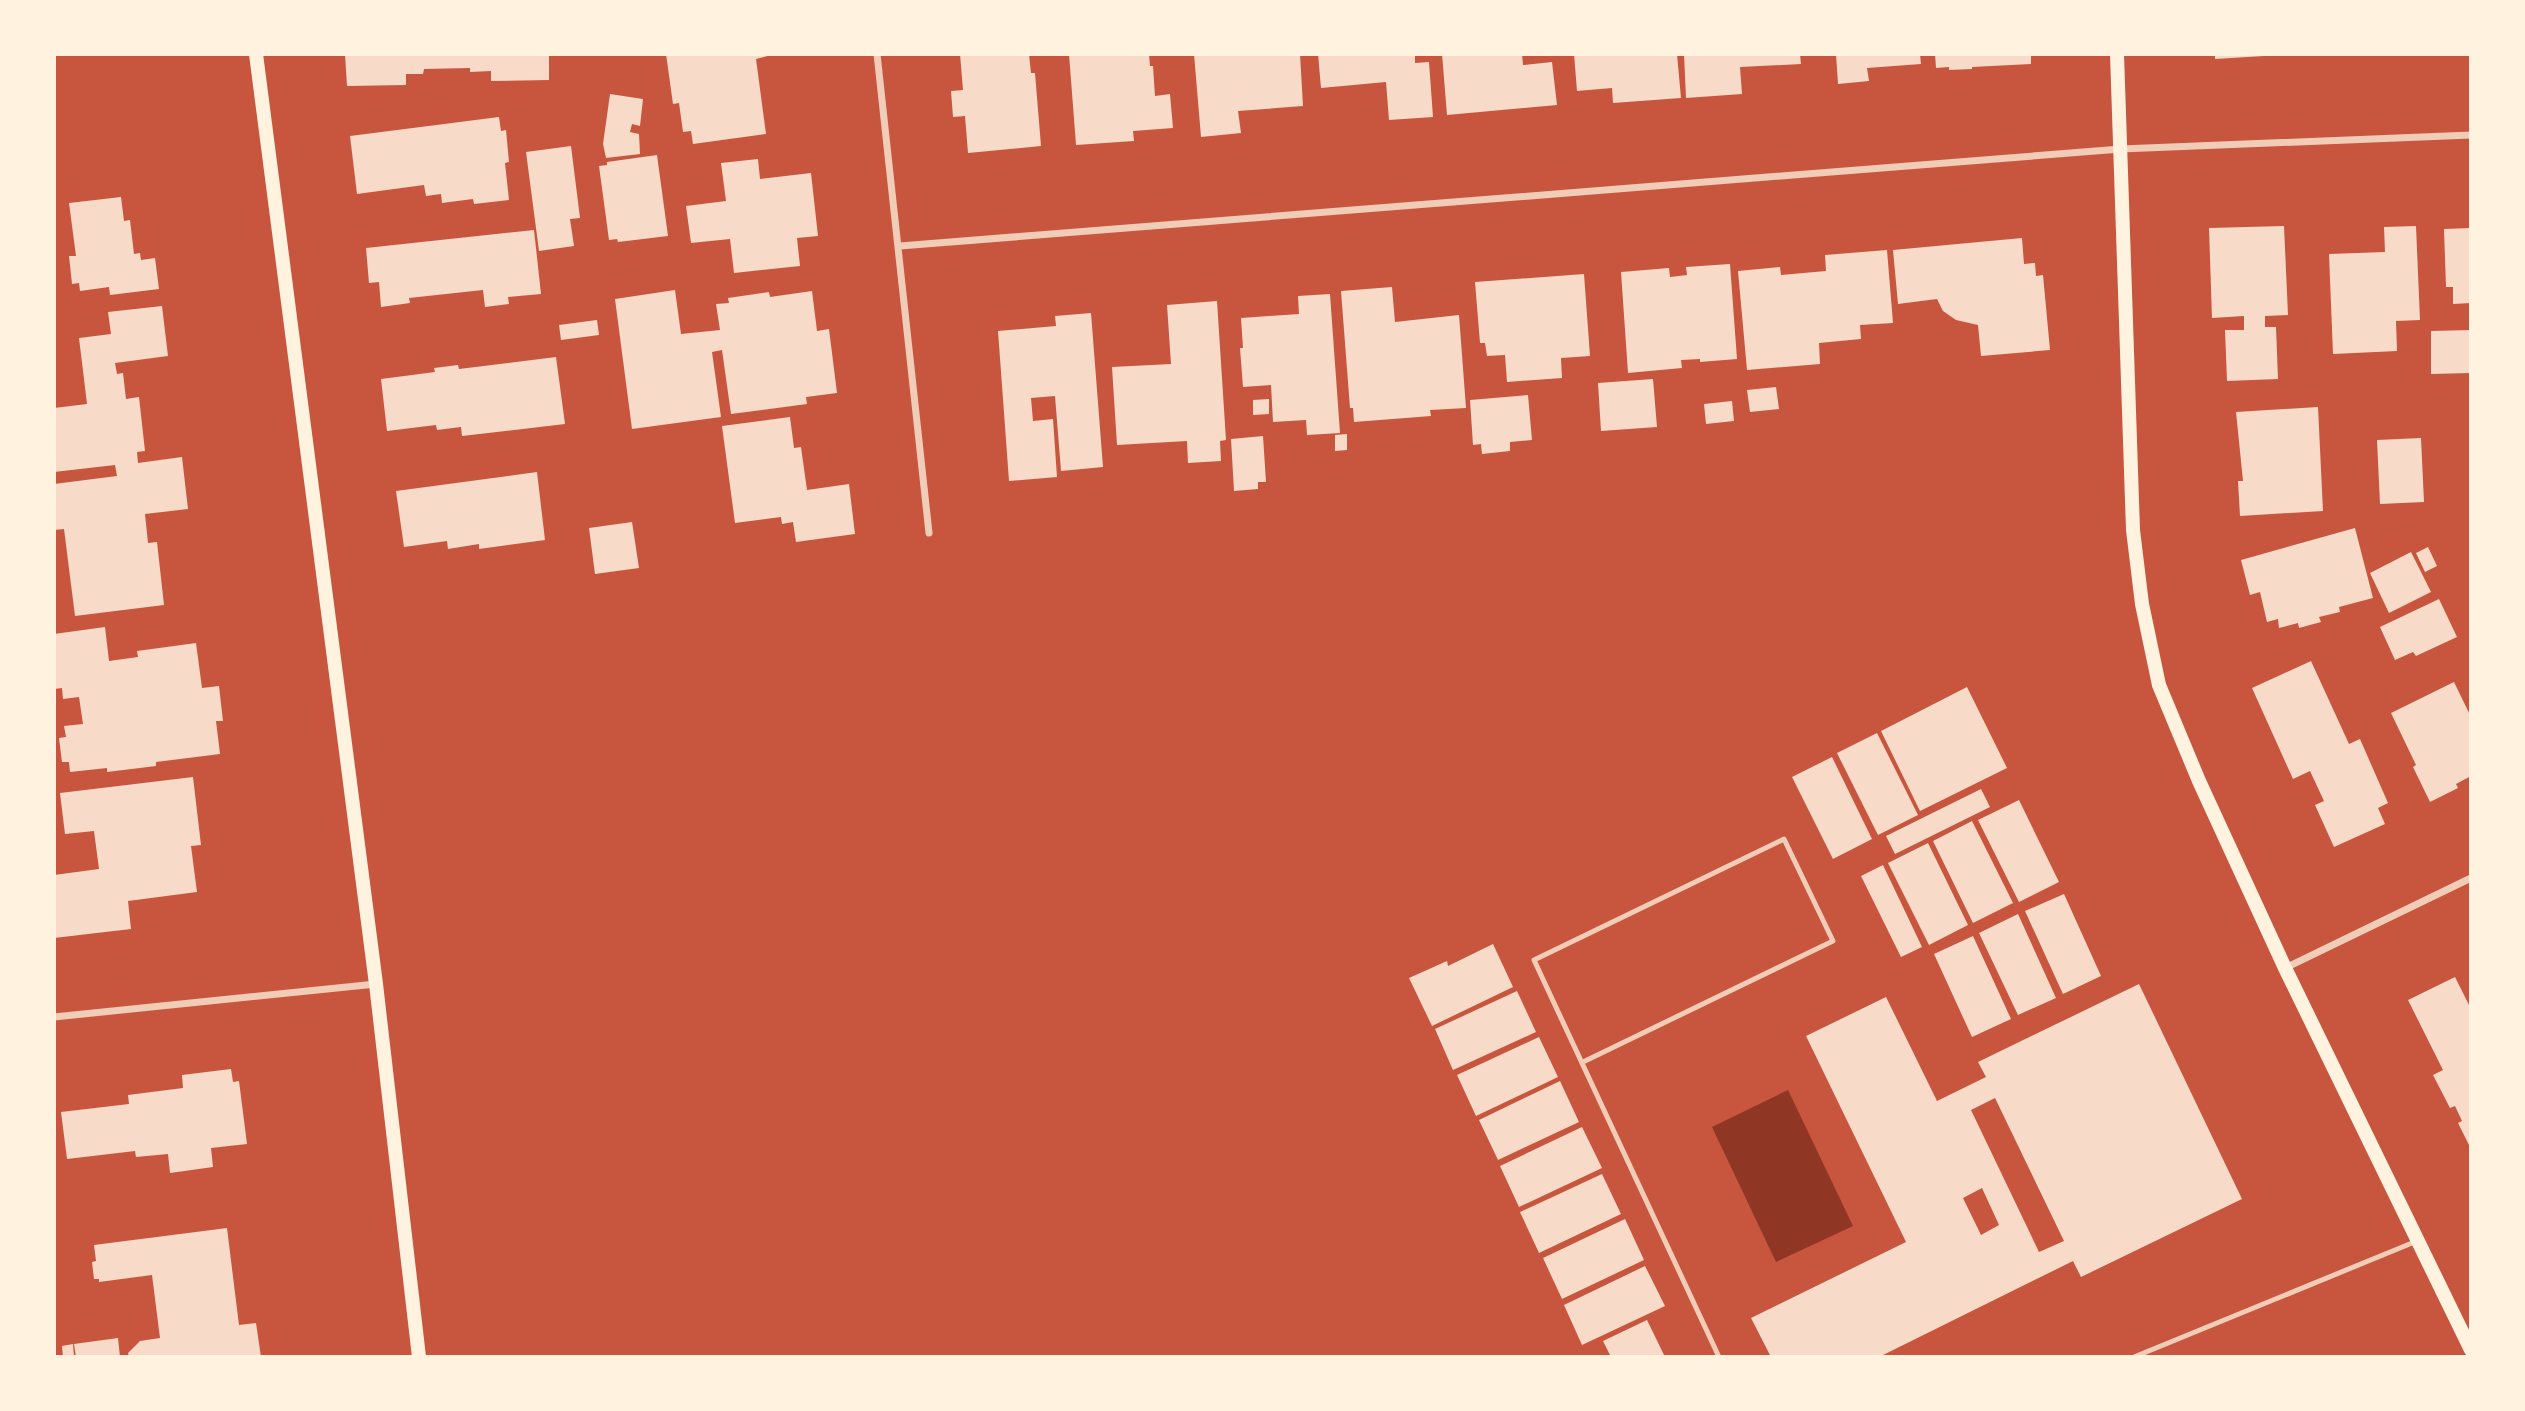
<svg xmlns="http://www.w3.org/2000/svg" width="2525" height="1411" viewBox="0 0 2525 1411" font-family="'Fira Sans Condensed',sans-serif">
  <rect width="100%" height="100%" fill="#c8553d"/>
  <path fill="#8f3625" d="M1788,1090L1853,1226L1776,1262L1712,1127Z"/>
  <path fill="#f7dbc8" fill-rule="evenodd" d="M345,54H549V80L491,81V71L470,72V68L424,69L423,74H406V85L347,86Z
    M666,54H775L756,59L766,134L693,144L691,131L683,132L679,103L673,104Z
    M960,54H1029L1031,73H1035L1041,146L968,153L965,116L953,117L951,91L963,90Z
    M1069,54H1149L1150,66H1153L1155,96L1170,94L1173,128L1133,131L1134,141L1076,145Z
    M1194,54H1300L1303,106L1238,111L1241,133L1201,137Z
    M1318,54H1415V63L1429,62L1433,117L1389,120L1386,82L1321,88Z
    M1442,54H1522L1523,65L1552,62L1557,105L1447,115Z
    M1574,54H1677L1681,98L1613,103L1612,88L1577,91Z
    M1684,54H1800L1801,64L1740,67L1742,94L1686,98Z
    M1836,54H1920L1921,64L1867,68L1869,81L1838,84Z
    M1935,54H2031V64L1972,67V69L1949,70V67L1936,68Z
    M2215,54H2264V56L2215,59Z
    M610,94L643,99L640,126L632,124L630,132L639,134L640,154L606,158L603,144Z
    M499,117L501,131L506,130L509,162L505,163L509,200L474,204L473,199L442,203L441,194L426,196L424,185L357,194L350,136Z
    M571,146L580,218L570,219L574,246L539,251L526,152Z
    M657,155L668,236L618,242L617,239L609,240L599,166L607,165V162Z
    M758,159L760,179L811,173L818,236L797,238L800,266L734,273L730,239L691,243L686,206L726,201L721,163Z
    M121,197L124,221L130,220L134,254L140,253L141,260L155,258L159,289L110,295L109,287L80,291L79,283L72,284L69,256H76L69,203Z
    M2284,226L2288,315L2265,316V327H2276L2278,379L2227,381L2225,330H2244V316L2212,318L2209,228Z
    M2416,226L2420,320L2396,321L2397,351L2333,354L2329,254L2385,252L2384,227Z
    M2471,228V303L2453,304V287H2446L2444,229Z
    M534,230L541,294L508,297L509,304L485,307L483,290L409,298L410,303L381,307L379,282L369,283L366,248Z
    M2022,238L2024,264L2035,263L2036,276L2043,275L2050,350L1981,356L1978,325L1956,320L1943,311L1937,299L1898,304L1893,250Z
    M1887,250L1893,323L1860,325L1861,339L1819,343L1820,364L1747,370L1738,271L1780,267L1781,275L1826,271L1825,255Z
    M1730,264L1737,359L1700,362V359L1681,360L1682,368L1628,373L1621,272L1669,268L1670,277L1687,275L1686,267Z
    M1584,274L1590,356L1561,358L1562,378L1507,382L1505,355L1487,356L1485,343H1480L1475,282Z
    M1392,287L1395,322L1459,315L1466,408L1430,410L1431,416L1354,422L1353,408H1350L1341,291Z
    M675,290L681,334L720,330L716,304L729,303L728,298L769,292L770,297L812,291L817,331L829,329L837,393L806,397L807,404L731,414L722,350L712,352L721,417L632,429L615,299Z
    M1330,294L1340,433L1307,435L1306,420L1273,422L1271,385L1243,387L1240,348H1243L1241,318L1299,314L1298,296Z
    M1217,301L1226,440L1220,441L1221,461L1188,463L1187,441L1117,445L1112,367L1171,364L1167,305Z
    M162,306L168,356L115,363L117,374L123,373L126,399L139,397L145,451L137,452L138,463L182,457L188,509L145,514L148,543L157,542L164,605L75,616L64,529L54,530V484L117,476L115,465L54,472V408L87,404L79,338L111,334L108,312Z
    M1091,313L1103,467L1061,471L1055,396L1031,398L1033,421L1053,419L1057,477L1009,481L998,331L1056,326L1055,316Z
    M597,320L599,335L561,340L559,325Z
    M2471,330V373L2431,374V331Z
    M556,357L565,424L462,436L461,427L437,430L436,425L387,431L381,379L435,372L434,368L458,365L459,369Z
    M1653,379L1657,427L1601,431L1598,383Z
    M1776,387L1779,409L1750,412L1747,390Z
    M1528,395L1532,440L1510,442V451L1482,454L1481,444L1473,445L1470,400Z
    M1269,399V414L1253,415V400Z
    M1732,401L1734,421L1706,424L1704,404Z
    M2318,407L2323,511L2240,516L2238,481H2243L2236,412Z
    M790,417L794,448L801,447L807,490L849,484L855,534L796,542L793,522L782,524L781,517L735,523L722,426Z
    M1347,434V450L1335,451V435Z
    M1263,436L1266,482H1258V489L1234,491L1231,439Z
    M2421,438L2424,502L2380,504L2377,440Z
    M537,472L545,540L479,549V544L448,549L447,541L404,547L396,491Z
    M632,522L639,568L595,574L589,528Z
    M2355,528L2373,598L2339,607L2340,612L2319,617L2321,622L2299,628L2298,623L2279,628L2278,619L2267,622L2260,592L2250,595L2241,560Z
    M2428,547L2437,566L2425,572L2416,553Z
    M2411,552L2431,592L2389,613L2370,573Z
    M2439,599L2457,637L2416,656L2413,652L2395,660L2380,627Z
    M105,627L109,661L138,657L137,651L196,643L202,688L219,686L223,721H216L220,754L156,762V766L107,772V768L70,772L69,762H62L59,738L66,737L64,726L83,724L79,697L63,699L62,688L54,689V634Z
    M2311,661L2349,744L2360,739L2388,803L2378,808L2385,824L2334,847L2315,805L2324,801L2310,771L2293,779L2252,688Z
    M2454,682L2471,717V776L2456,784L2458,788L2430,802L2413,767L2416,765L2391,713Z
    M1967,687L2007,768L1920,811L1881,731Z
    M1877,733L1918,815L1878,835L1837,753Z
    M1832,757L1872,839L1833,859L1792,777Z
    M193,777L201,845L191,846L197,892L128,901L131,929L54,938V875L99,869L94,831L65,834L60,793Z
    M1981,789L1990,807L1895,854L1886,836Z
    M2019,800L2059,882L2019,902L1978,820Z
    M1972,821L2013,903L1973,923L1933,841Z
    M1928,843L1968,925L1929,945L1888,863Z
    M1883,865L1922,947L1901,957L1861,876Z
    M2064,894L2101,976L2063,994L2025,911Z
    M2018,914L2056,998L2018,1015L1979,933Z
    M1973,936L2011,1019L1972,1037L1934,954Z
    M1493,944L1513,987L1432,1026L1409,978L1447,961L1448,966Z
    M2455,977L2471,1009V1149L2458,1123L2462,1121L2455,1106L2450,1108L2433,1075L2443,1070L2408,1000Z
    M2139,984L2242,1199L2081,1277L2073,1261L1879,1357H1771L1751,1318L1906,1242L1806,1036L1886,997L1937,1101L1986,1077L1978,1062ZM1995,1098L2064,1241L2039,1252L1971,1110ZM1982,1188L1999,1225L1981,1235L1963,1198Z
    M1517,991L1536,1032L1453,1070L1435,1029Z
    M1539,1037L1558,1077L1476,1116L1457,1075Z
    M231,1069L233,1082L239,1081L247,1144L211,1148L213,1167L170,1173L168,1154L136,1157L135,1151L67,1159L61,1112L129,1104L128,1095L183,1088L182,1075Z
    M1560,1081L1579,1122L1498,1160L1479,1120Z
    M1582,1127L1602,1168L1519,1207L1500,1166Z
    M1602,1174L1621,1214L1539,1253L1520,1212Z
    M1625,1219L1644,1260L1562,1299L1543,1258Z
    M227,1228L239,1325L256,1323L261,1357H129L128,1353L140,1341L160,1338L152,1275L99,1282V1279H94L92,1262L96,1261L94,1245Z
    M1645,1266L1665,1306L1582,1345L1564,1305Z
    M1647,1320L1665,1357H1611L1603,1341Z
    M118,1338L120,1357H76L74,1344Z
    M73,1344L74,1357H63L62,1346Z"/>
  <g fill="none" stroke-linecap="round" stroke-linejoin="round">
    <path stroke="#f1ccb7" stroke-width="5" d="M1583,1062L1833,941L1784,839L1534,960L1719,1357
      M2134,1357L2417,1241"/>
    <path stroke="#f1ccb7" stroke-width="7" d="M877,54L929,533
      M900,246L2121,149L2471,135
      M2285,968L2471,878
      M54,1017L376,984"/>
    <path stroke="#fff3e0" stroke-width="14" d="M256,54L376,984L419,1357
      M2117,54L2133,530L2142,604L2159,685L2199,781L2285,968L2471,1350"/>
  </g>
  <rect width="2525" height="1411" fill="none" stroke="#fff3e0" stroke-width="112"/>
</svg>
